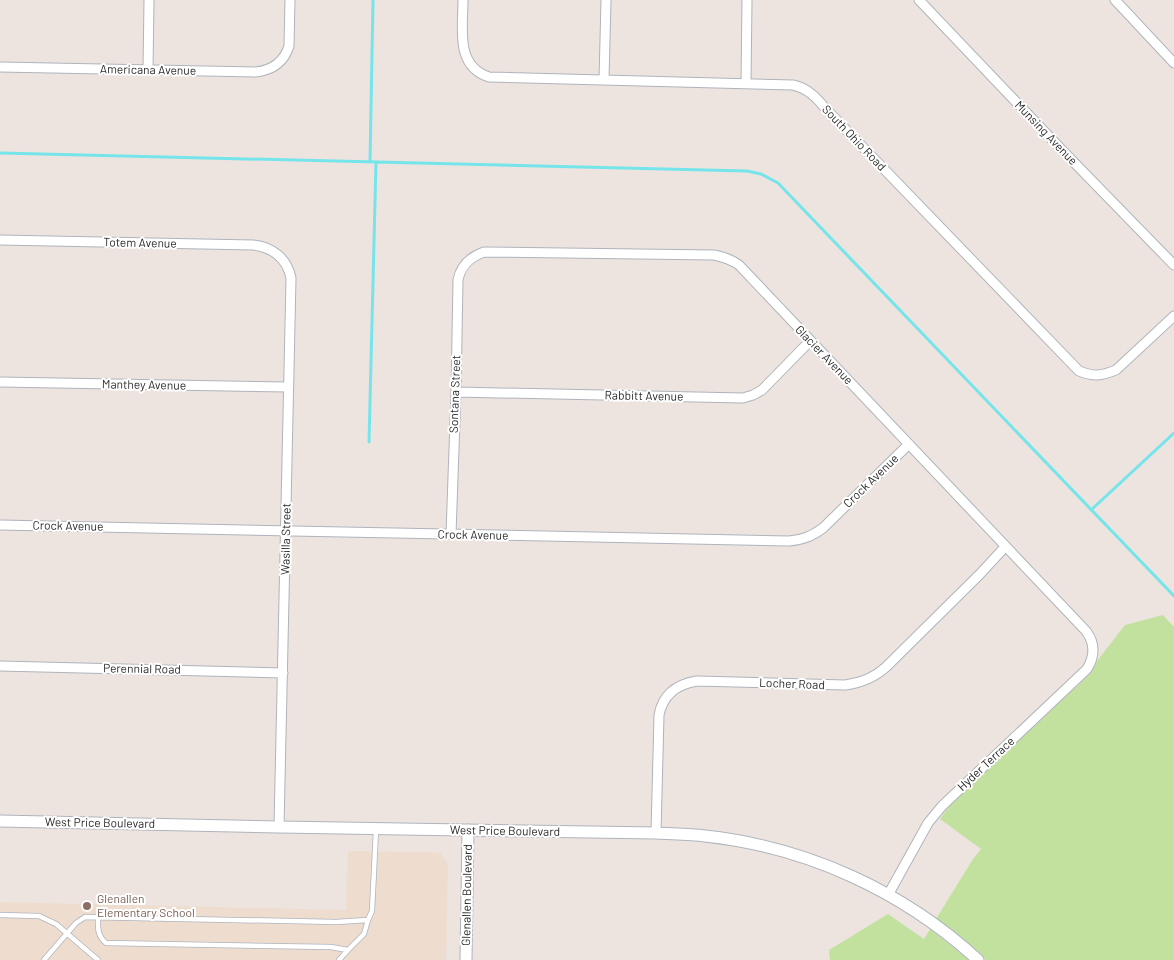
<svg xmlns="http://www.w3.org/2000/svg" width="1174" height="960" viewBox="0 0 1174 960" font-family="Barlow,sans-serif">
  <rect width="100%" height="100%" fill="#ede4df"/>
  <path fill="#eeddcf" d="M348,851L423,852L441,853L448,864L446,960H0V902L346,910Z"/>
  <path fill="#c3e19e" d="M1163,615L1174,627V960H986L972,947L936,919L973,859L981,849L940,819L950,805L1091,673L1097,661L1125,625Z
    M888,914L924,939L930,929L969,960H830L829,950Z"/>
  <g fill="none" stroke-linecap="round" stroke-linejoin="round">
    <path stroke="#76e5eb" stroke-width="3" d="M0,153L747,171L761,174L778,183L1174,596
      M370,162L373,0
      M369,442L376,162
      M1091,510L1174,433"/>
    <g stroke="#afb4bc" stroke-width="6">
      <path id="lane" d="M0,915L39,916L56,924L98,960
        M98,917C98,927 97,936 106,943L331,947L348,950L364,934L368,920
        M44,960L76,923L85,917L336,922L368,920L372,911L376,830
        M339,960L348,950"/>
    </g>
    <g stroke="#afb4bc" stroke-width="11">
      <path id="street" d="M463,0C463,28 455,66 489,77L793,85C807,88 816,97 825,108L1079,371C1094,377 1101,376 1116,370L1174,316
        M919,0L1060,148L1174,265
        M1115,0L1174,63
        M0,67L256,72C273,70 284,62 289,46L290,0
        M148,70L149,0
        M604,80L606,0
        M746,83L747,0
        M0,240L253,245C272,247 287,258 291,278L279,827
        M0,382L288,387
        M456,392L743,398L753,395L762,390L810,341
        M0,525L789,541C803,540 812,536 823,528L909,444
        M451,534L456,392L458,280C461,265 470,257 484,252L714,255C724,257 731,259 739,265L1086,631C1095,643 1095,656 1087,669L942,806L928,823L888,895
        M0,666L283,673
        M656,833L659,715C663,694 678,684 697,681L845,685C861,683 874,678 886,667L980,574L1005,547"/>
    </g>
    <g stroke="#afb4bc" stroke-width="13">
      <path id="secondary" d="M0,821L279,827L656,833C672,834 689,834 705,836C807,847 903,891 978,960
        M466,960L468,830"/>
    </g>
    <use href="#lane" stroke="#fff" stroke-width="4.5"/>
    <use href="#street" stroke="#fff" stroke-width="9"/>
    <use href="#secondary" stroke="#fff" stroke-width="11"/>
  </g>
  <circle fill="#8d6e63" stroke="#fff" stroke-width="2" cx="87" cy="906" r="5"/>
  <g text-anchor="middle" stroke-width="4" stroke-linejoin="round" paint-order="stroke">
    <g font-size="12" fill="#2c2c2c" stroke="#fff">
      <text transform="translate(148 70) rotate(1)" y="4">Americana Avenue</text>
      <text transform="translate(1046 133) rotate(46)" y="4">Munsing Avenue</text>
      <text transform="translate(854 138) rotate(46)" y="4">South Ohio Road</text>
      <text transform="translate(140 243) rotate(1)" y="4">Totem Avenue</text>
      <text transform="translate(824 355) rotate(46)" y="4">Glacier Avenue</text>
      <text transform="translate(144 385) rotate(1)" y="4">Manthey Avenue</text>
      <text transform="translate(455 394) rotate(-88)" y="4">Sontana Street</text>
      <text transform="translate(644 396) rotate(1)" y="4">Rabbitt Avenue</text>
      <text transform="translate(871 481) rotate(-44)" y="4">Crock Avenue</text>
      <text transform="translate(68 526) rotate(1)" y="4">Crock Avenue</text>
      <text transform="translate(473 535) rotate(1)" y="4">Crock Avenue</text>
      <text transform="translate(286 539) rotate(-89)" y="4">Wasilla Street</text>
      <text transform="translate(142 669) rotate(1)" y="4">Perennial Road</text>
      <text transform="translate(792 684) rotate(2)" y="4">Locher Road</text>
      <text transform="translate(986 764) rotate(-43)" y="4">Hyder Terrace</text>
      <text transform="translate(100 823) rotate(1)" y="4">West Price Boulevard</text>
      <text transform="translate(505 831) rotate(1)" y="4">West Price Boulevard</text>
      <text transform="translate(467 895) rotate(-89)" y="4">Glenallen Boulevard</text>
    </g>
    <g font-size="12" fill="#785e54" stroke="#fff" text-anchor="start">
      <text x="97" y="903">Glenallen<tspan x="97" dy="14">Elementary School</tspan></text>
    </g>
  </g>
</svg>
